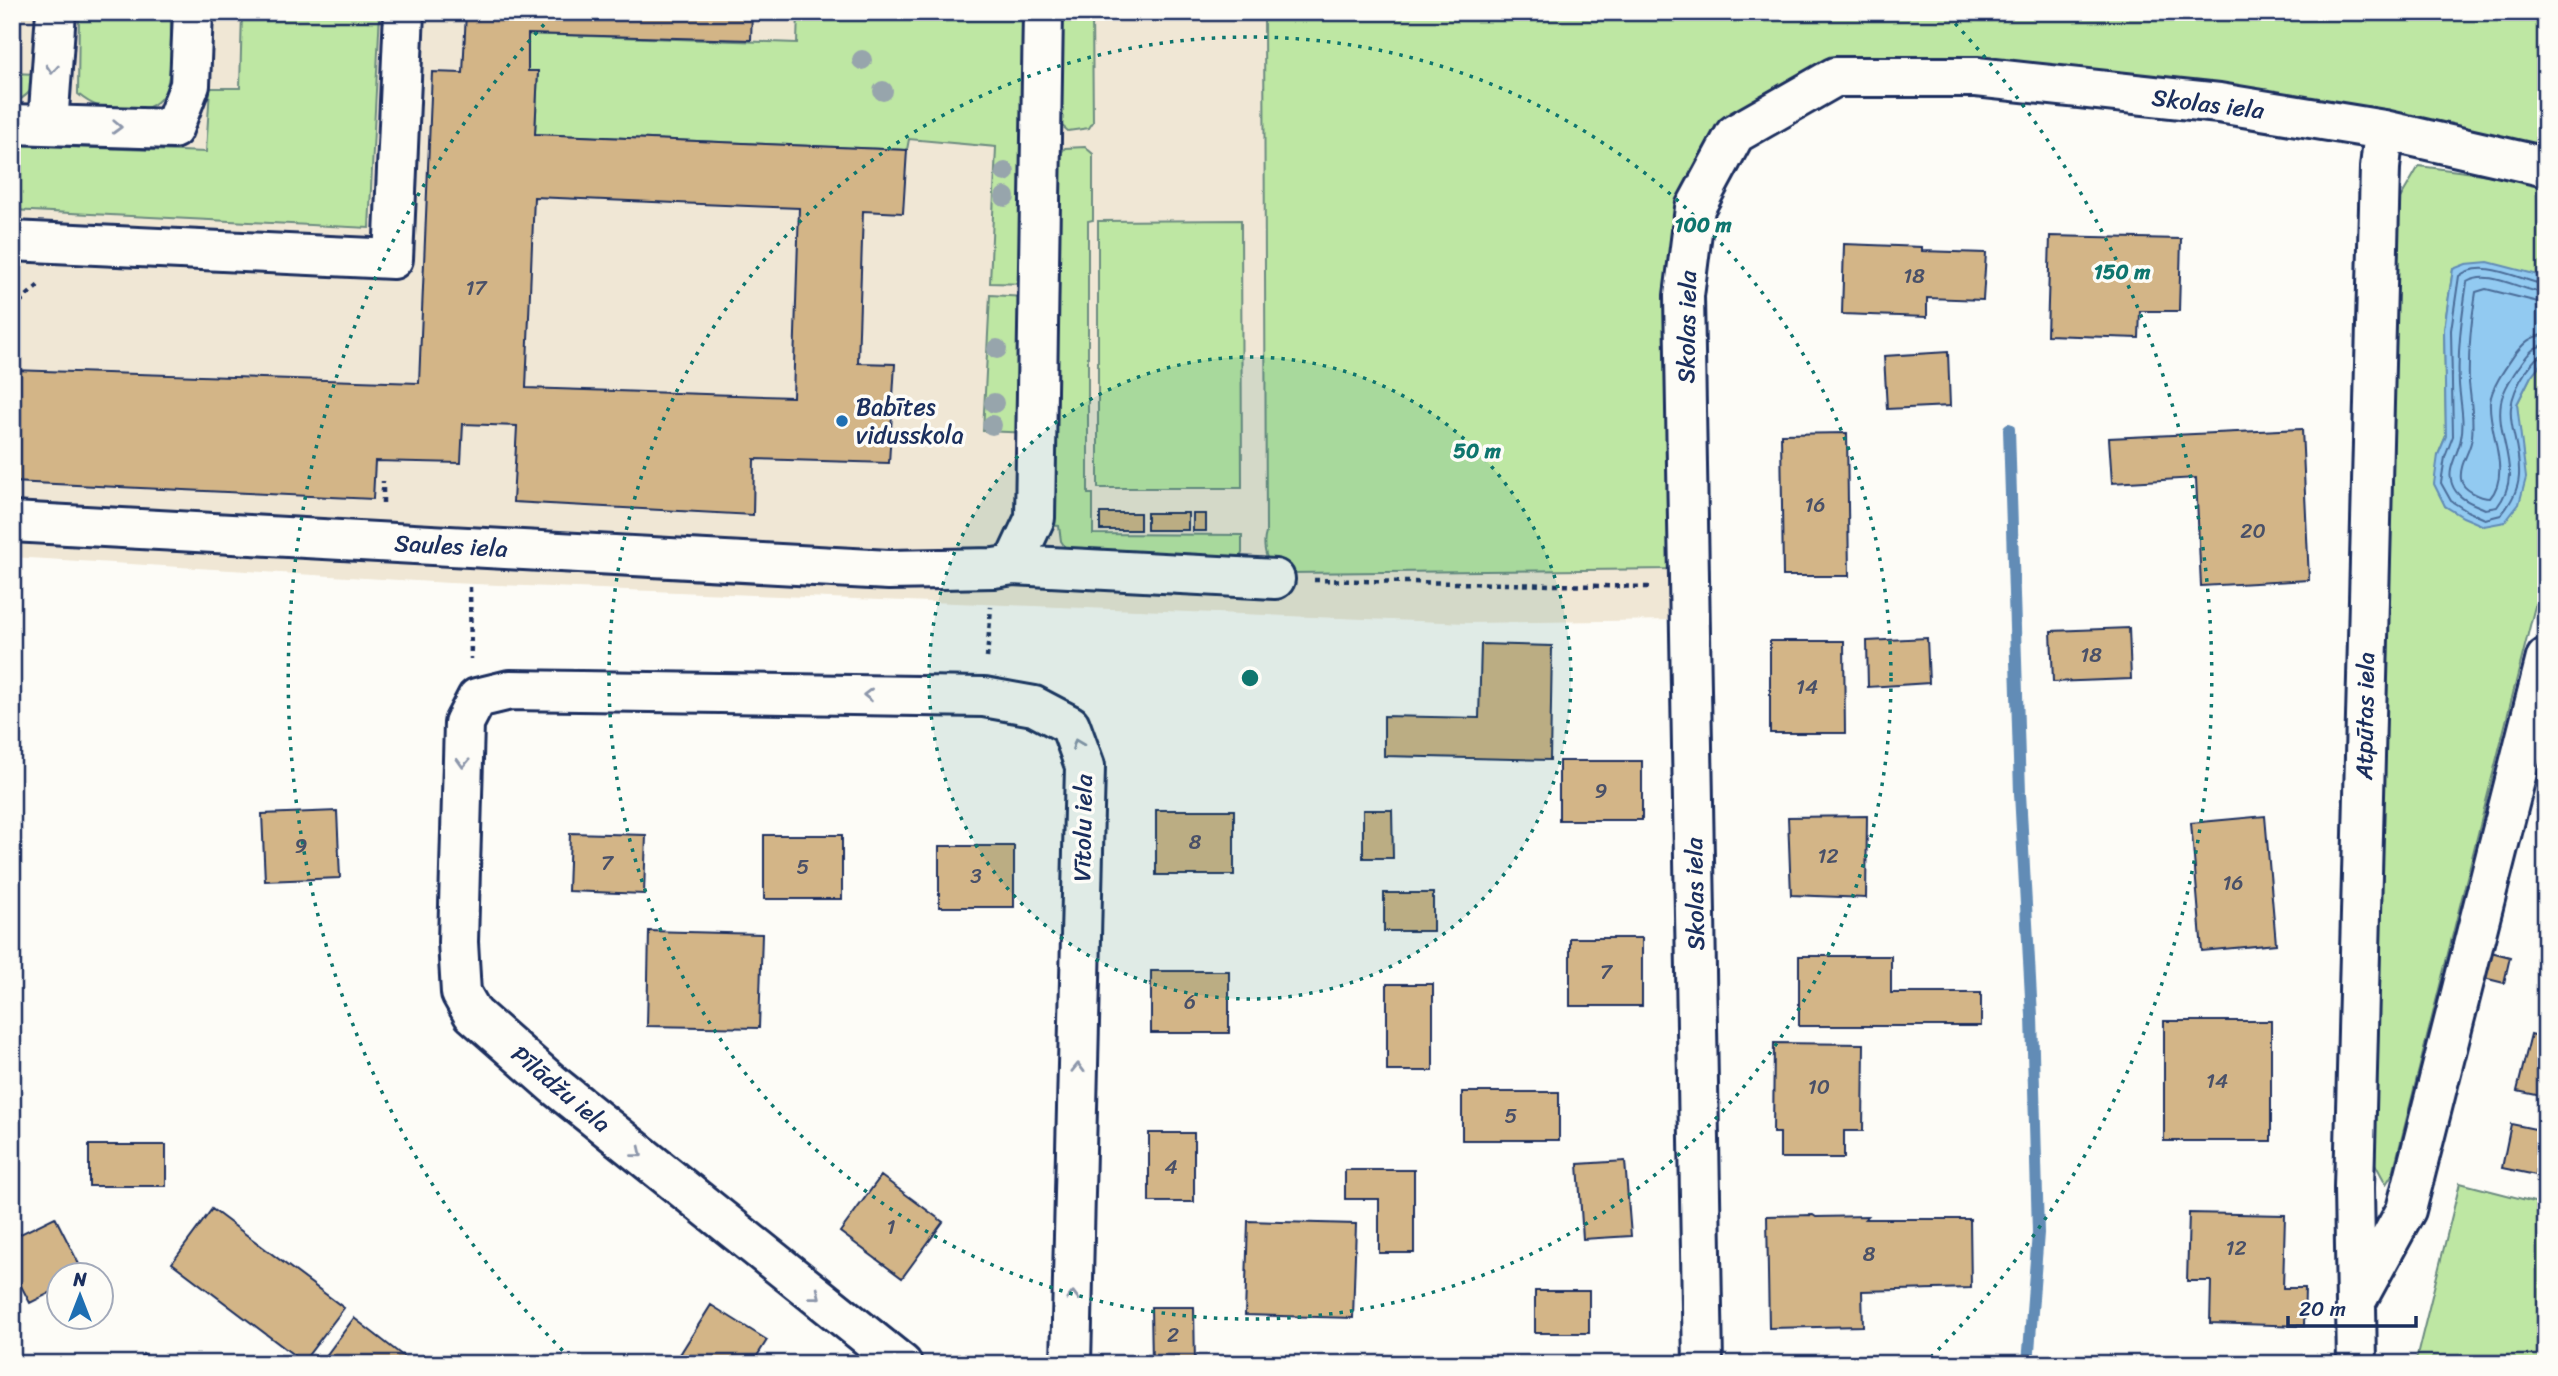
<svg xmlns="http://www.w3.org/2000/svg" width="2558" height="1376" viewBox="0 0 2558 1376" font-family="Sriracha,sans-serif">
  <rect width="100%" height="100%" fill="#fdfcf7"/>
  <filter id="ink" filterUnits="userSpaceOnUse"><feTurbulence type="fractalNoise" baseFrequency=".0143" numOctaves="2"/><feDisplacementMap in="SourceGraphic" scale="14" xChannelSelector="R" yChannelSelector="G"/><feConvolveMatrix kernelMatrix="1 2 1 2 8 2 1 2 1" color-interpolation-filters="sRGB"/></filter>
  <g filter="url(#ink)">
    <path fill="#f0e7d5" d="M12,12H1745L1717,126L1674,620L1468,623L450,583L12,557Z"/>
    <path fill="#bee7a3" stroke="#6c8b80" stroke-width="2" d="M79,12H171C170,33 174,78 163,95C155,109 138,111 124,111C106,111 92,106 78,94Z
      M242,12H380L369,228L12,210V145L206,152L210,88H240Z
      M798,12H1031L1027,284L990,283L996,147L909,139L907,150L535,134L538,71H528V34L797,43Z
      M1060,12H1092L1093,122L1089,128L1068,131L1060,124Z
      M1264,12H2546V150L1872,58L1701,172L1673,569L1288,573L1270,567C1266,556 1262,545 1266,533Z
      M12,73L36,74C33,90 28,97 12,103Z
      M1085,147L1093,154V220L1088,221V494H1093V534L1242,535V553L1239,560L1069,553L1061,541L1059,526L1050,525L1058,157L1065,148Z
      M2419,166L2504,177L2546,188V279L2538,275L2453,269L2444,329L2446,436L2438,455L2445,506L2484,526L2518,421L2517,404L2531,376L2546,357V562L2393,1173L2386,1184L2373,1160L2398,202Z
      M1241,220L1242,488H1098V221Z
      M990,295L1028,297L1030,433L983,431Z
      M2460,1183L2546,1205V1364H2415Z"/>
    <path fill="#92caf1" stroke="#628cb6" stroke-width="2" d="M2488,262L2538,275L2546,279V357L2531,376L2517,404L2526,478L2519,504L2505,522L2484,526L2463,517L2445,506L2434,484L2438,455L2446,436L2444,329L2453,269L2466,264Z"/>
    <g fill="none" stroke-linecap="round" stroke-linejoin="round">
      <path stroke="#4b6d99" stroke-width="2" d="M2546,285C2520,281 2484,257 2459,276L2451,330L2453,436L2445,457L2441,483L2451,501L2467,511L2485,519L2501,515C2510,504 2518,491 2519,476C2521,430 2495,418 2526,371C2532,364 2536,355 2546,354
        M2546,293C2522,292 2490,268 2467,282C2462,316 2457,350 2459,384C2460,402 2465,420 2461,438C2459,453 2446,469 2452,484C2457,499 2472,503 2485,509L2497,507C2525,471 2495,440 2501,402C2503,390 2514,373 2521,364C2528,354 2533,346 2546,345
        M2546,304L2486,289L2476,292C2471,322 2468,352 2469,383C2471,402 2474,418 2472,437C2471,451 2459,464 2461,479C2462,490 2481,498 2490,498C2512,472 2488,432 2490,402C2492,386 2506,367 2515,354C2524,343 2531,335 2546,335"/>
      <path stroke="#628cb6" stroke-width="12" d="M2009,429L2020,793L2032,1016L2038,1233L2028,1364"/>
    </g>
    <path fill="#d3b587" stroke="#1b2f5e" stroke-width="2" fill-rule="evenodd" d="M466,12H752L751,40L528,34V71H538L535,134L907,150L903,213L863,211L858,363L895,364L889,463L754,459L753,515L513,502L517,426L463,424L461,463L375,461L373,499L12,482V370L419,383L432,72L463,73ZM534,197L799,208L793,397L526,388Z
      M2050,236L2181,239L2179,311H2140L2139,338L2047,335Z
      M1844,244L1922,247V251L1986,253L1983,300L1927,298V317L1842,314Z
      M1948,352L1950,406L1887,409L1884,356Z
      M2302,429L2309,580L2201,586L2196,478L2112,483L2109,438Z
      M1847,433L1849,576H1783L1781,434Z
      M1100,513H1140V530H1100Z
      M1147,513H1188V530H1147Z
      M1193,514H1206V531H1193Z
      M2129,628L2131,679L2053,682L2051,631Z
      M1927,638L1929,683L1868,687L1867,641Z
      M1770,641H1844L1845,733H1770Z
      M1481,644L1552,646L1550,760L1384,756V716L1479,718Z
      M12,686H14L15,729H12Z
      M1559,761H1642V820H1559Z
      M1156,810H1234V875H1156Z
      M1363,810H1392L1393,858H1363Z
      M337,811L340,878L265,881L262,814Z
      M1867,816L1866,898L1791,895L1788,817Z
      M2265,816L2276,944L2202,951L2191,823Z
      M570,833L646,835L644,894L568,891Z
      M764,835H842V899H764Z
      M939,846H1014V907H939Z
      M1384,893H1433V931H1384Z
      M12,899H18V937H12Z
      M649,931L762,934L759,1028L647,1026Z
      M1570,938H1642V1006H1570Z
      M2487,951L2510,957L2504,983L2480,977Z
      M1799,956H1891V993H1981V1026H1799Z
      M1151,971H1229V1033H1151Z
      M1387,984H1433V1071H1387Z
      M2164,1021H2271V1141H2164Z
      M2531,1034L2546,1038V1097L2517,1091Z
      M1774,1043L1864,1044L1863,1131H1844V1158H1780V1133H1773Z
      M1462,1092H1559V1140H1462Z
      M2511,1124L2545,1131L2536,1175L2502,1168Z
      M1149,1133H1194V1202H1149Z
      M89,1145H166V1186H89Z
      M1625,1161L1631,1236L1583,1239L1578,1164Z
      M1345,1170H1414V1253H1379V1199H1345Z
      M881,1176L943,1222L902,1278L840,1232Z
      M212,1209L344,1308L303,1362L172,1263Z
      M2189,1213L2285,1215L2283,1288H2305L2304,1326L2210,1323L2211,1281H2187Z
      M1813,1215L1816,1217L1868,1216L1865,1219H1970L1971,1288L1862,1291L1863,1326L1769,1328L1767,1216Z
      M55,1217L84,1274H60V1288L30,1303L12,1269V1238Z
      M1248,1221L1356,1224L1353,1318L1245,1315Z
      M1535,1291H1589V1333H1535Z
      M711,1305L767,1340L752,1364H691L679,1356Z
      M1151,1307H1194L1195,1364H1152Z
      M354,1318L412,1363L411,1364H320Z
      M143,1354L158,1364H137Z"/>
    <g fill="none" stroke-linecap="round" stroke-linejoin="round">
      <g stroke="#1b2f5e" stroke-width="44">
        <path id="minor" d="M12,124L173,129L190,85L193,12
          M48,125L56,12
          M12,241L393,259L404,12
          M12,522L889,570L994,568L1013,565L1035,518L1043,12
          M1013,565L1275,579
          M2358,1298L2406,1210L2546,658
          M902,1364L555,1086L473,1014L461,993L458,942L464,723L477,698L510,690L984,697L1034,706L1070,725L1085,766L1071,1364
          M1703,1364L1684,296L1695,208L1735,134L1835,77H1976L2219,103L2384,130L2546,167
          M2357,1364L2354,1188L2380,168L2384,130"/>
      </g>
      <path stroke="#1b2f5e" stroke-width="4.5" stroke-dasharray="5 5" stroke-linecap="butt" d="M12,309L40,284
        M383,503V481
        M1314,580L1649,587
        M470,587L471,659
        M987,658L991,607"/>
      <use href="#minor" stroke="#fdfcf7" stroke-width="38"/>
    </g>
    <g fill="#97a5ac">
      <circle cx="862" cy="60" r="10"/>
      <circle cx="883" cy="91" r="10"/>
      <circle cx="1005" cy="172" r="10"/>
      <circle cx="1005" cy="197" r="10"/>
      <circle cx="997" cy="349" r="10"/>
      <circle cx="994" cy="403" r="10"/>
      <circle cx="992" cy="425" r="10"/>
    </g>
    <defs><path id="oneway-chevron" d="M-2-3.5L2.5 0L-2 3.5" fill="none" stroke-width="1.6" stroke-linecap="round" stroke-linejoin="round" transform="scale(1.75)"/></defs>
    <g stroke="#8c96aa">
      <use href="#oneway-chevron" transform="translate(52 69) rotate(94)"/>
      <use href="#oneway-chevron" transform="translate(117 127) rotate(2)"/>
      <use href="#oneway-chevron" transform="translate(868 695) rotate(-179)"/>
      <use href="#oneway-chevron" transform="translate(1077 744) rotate(-111)"/>
      <use href="#oneway-chevron" transform="translate(463 763) rotate(92)"/>
      <use href="#oneway-chevron" transform="translate(1078 1068) rotate(-89)"/>
      <use href="#oneway-chevron" transform="translate(638 1153) rotate(39)"/>
      <use href="#oneway-chevron" transform="translate(816 1295) rotate(39)"/>
      <use href="#oneway-chevron" transform="translate(1073 1296) rotate(-89)"/>
    </g>
  </g>
  <circle cx="1250" cy="678" r="321" fill="#0f766e" fill-opacity=".12"/>
  <g fill="none" stroke="#0f766e" stroke-width="3.5" stroke-dasharray="3.5 7">
    <circle cx="1250" cy="678" r="321"/>
    <circle cx="1250" cy="678" r="641"/>
    <path d="M570 1358A962 962 0 0 1 552 16M1948 16A962 962 0 0 1 1930 1358"/>
  </g>
  <circle fill="#1f6fb2" stroke="#fdfcf7" stroke-width="2.5" cx="842" cy="421" r="7"/>
  <g text-anchor="middle" stroke-width="7" stroke-linejoin="round" paint-order="stroke">
    <g font-size="21" fill="#495068">
      <text x="1914" y="283">18</text>
      <text x="476" y="295">17</text>
      <text x="1815" y="512">16</text>
      <text x="2253" y="538">20</text>
      <text x="2091" y="662">18</text>
      <text x="1807" y="694">14</text>
      <text x="1601" y="798">9</text>
      <text x="1195" y="849">8</text>
      <text x="301" y="853">9</text>
      <text x="1828" y="863">12</text>
      <text x="607" y="870">7</text>
      <text x="803" y="874">5</text>
      <text x="976" y="883">3</text>
      <text x="2233" y="890">16</text>
      <text x="1606" y="979">7</text>
      <text x="1190" y="1009">6</text>
      <text x="2217" y="1088">14</text>
      <text x="1819" y="1094">10</text>
      <text x="1511" y="1123">5</text>
      <text x="1171" y="1174">4</text>
      <text x="891" y="1234">1</text>
      <text x="2236" y="1255">12</text>
      <text x="1869" y="1261">8</text>
      <text x="1173" y="1342">2</text>
    </g>
    <g font-size="24" fill="#1b2f5e" stroke="#fdfcf7">
      <text transform="translate(2208 104) rotate(7)" y="8">Skolas iela</text>
      <text transform="translate(1687 327) rotate(-89)" y="8">Skolas iela</text>
      <text transform="translate(451 546) rotate(3)" y="8">Saules iela</text>
      <text transform="translate(2365 716) rotate(-89)" y="8">Atpūtas iela</text>
      <text transform="translate(1083 828) rotate(-89)" y="8">Vītolu iela</text>
      <text transform="translate(1695 894) rotate(-91)" y="8">Skolas iela</text>
      <text transform="translate(561 1089) rotate(40)" y="8">Pīlādžu iela</text>
    </g>
    <g font-size="24" fill="#1b2f5e" stroke="#fdfcf7" text-anchor="start">
      <text x="856" y="415">Babītes<tspan x="856" dy="28">vidusskola</tspan></text>
    </g>
  </g>
  <circle cx="1250" cy="678" r="10" fill="#0f766e" stroke="#fdfcf7" stroke-width="3.5"/>
  <g font-size="21" text-anchor="middle" font-weight="bold" fill="#0f766e" stroke="#fdfcf7" stroke-width="7" stroke-linejoin="round" paint-order="stroke">
    <text x="1703" y="232">100 m</text>
    <text x="2122" y="279">150 m</text>
    <text x="1477" y="458">50 m</text>
  </g>
  <rect width="2558" height="1376" fill="none" stroke="#fdfcf7" stroke-width="42"/>
  <rect x="21" y="21" width="2516" height="1334" fill="none" stroke="#1b2f5e" stroke-width="2.5" filter="url(#ink)"/>
  <g transform="translate(80 1296)"><circle r="33" fill="#fdfcf7" stroke="#a3aaba" stroke-width="2"/>
  <path d="M0-5L12 26L0 18L-12 26Z" fill="#1f6fb2"/>
  <text y="-10" font-size="19" font-weight="bold" text-anchor="middle" fill="#1b2f5e">N</text>
  </g>
  <path d="M2288 1316v10h128v-10" fill="none" stroke="#1b2f5e" stroke-width="3.5"/>
  <text x="2299" y="1316" font-size="21" fill="#1b2f5e" stroke="#fdfcf7" stroke-width="5" paint-order="stroke">20 m</text>
</svg>
